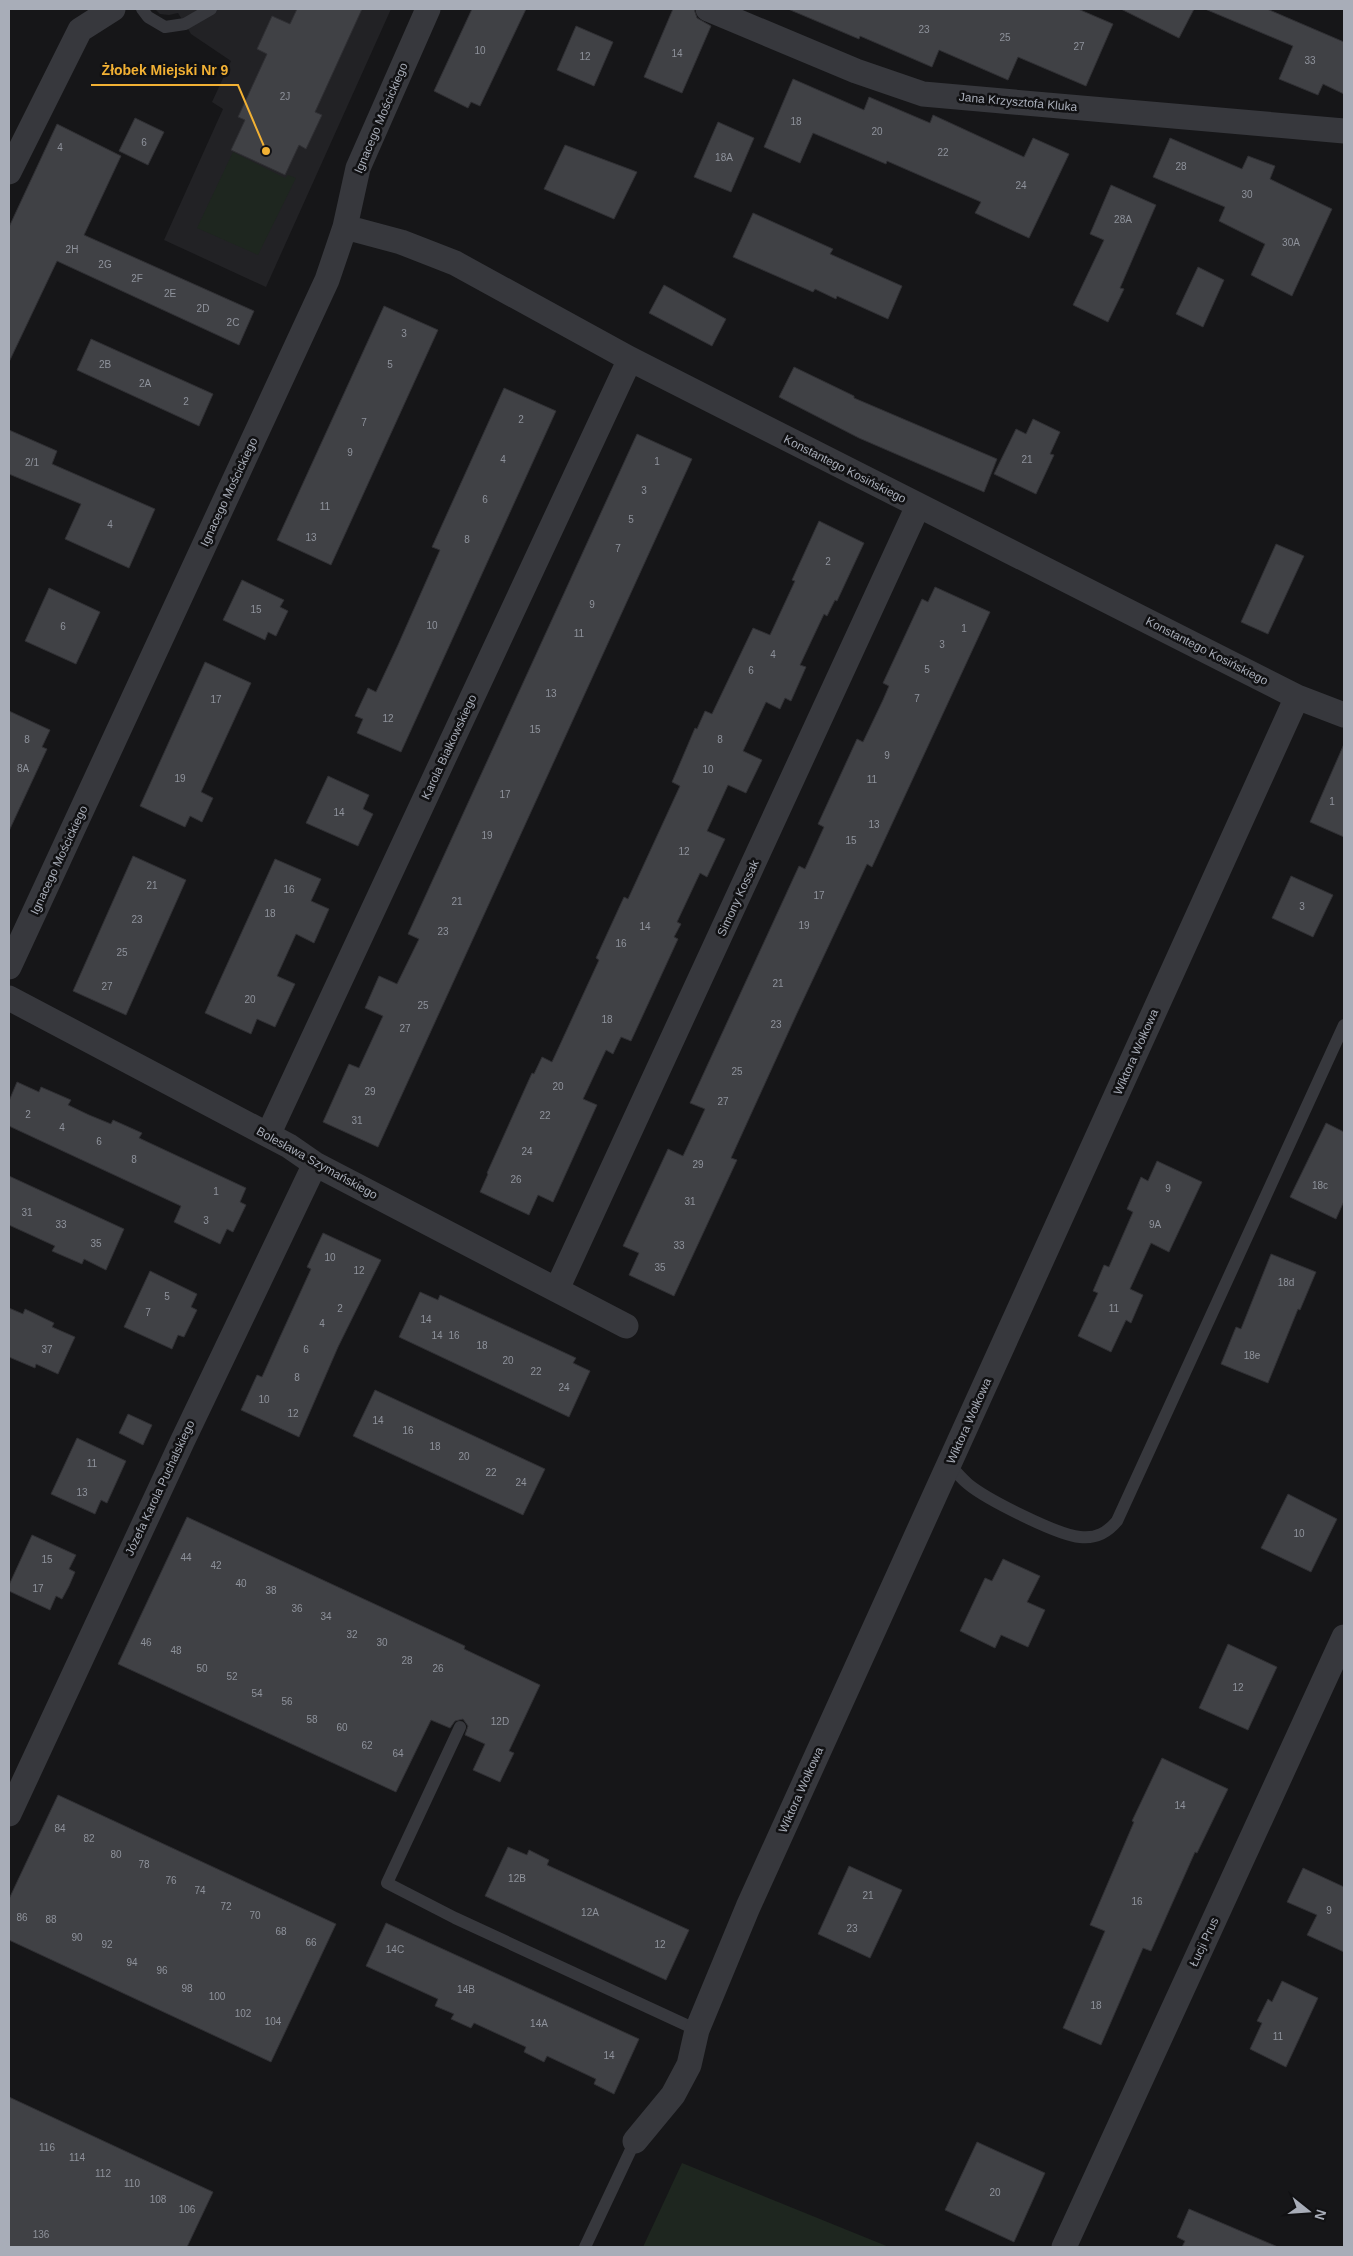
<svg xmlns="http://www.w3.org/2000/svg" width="1353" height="2256" viewBox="0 0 1353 2256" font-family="Arial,sans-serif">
  <rect width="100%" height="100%" fill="#161618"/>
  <path fill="#222225" d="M155,9H391L266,287L164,240L223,109L212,102L231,61L191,34L178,13L169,15L160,14Z"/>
  <path fill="#1e261f" d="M233,152L285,178L288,175L296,178L258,255L197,228Z
    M682,2163L889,2247H643Z"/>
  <path fill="#404145" stroke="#303034" d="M297,9H362L315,112L322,115L306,149L299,145L285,175L231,150L245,120L238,117L267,54L257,49L272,16L290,24Z
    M472,9H526L480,106L471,102L468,108L434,91Z
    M673,9H694L697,18L711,26L682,93L644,77Z
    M788,9H1078L1113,24L1086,86L1018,57L1008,80L939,50L932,67L860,36L859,39Z
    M1121,9H1194L1179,38Z
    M1205,9H1267L1344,42V94L1323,84L1318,95L1279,79L1293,46Z
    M576,26L613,42L594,86L557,70Z
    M793,79L864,110L869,97L930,123L933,115L1024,157L1033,138L1069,154L1029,238L975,213L981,202L887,161L886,164L813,133L800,163L764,147Z
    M135,118L164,132L148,165L119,151Z
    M718,122L754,138L731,192L694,177Z
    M57,124L121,156L84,235L254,311L239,345L57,261L9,362V227Z
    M1170,138L1242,169L1248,156L1275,166L1270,179L1332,209L1292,296L1251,275L1265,244L1219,221L1225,207L1153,177Z
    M565,145L637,172L614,219L544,189Z
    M1111,185L1156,205L1120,288L1124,289L1108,322L1073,305L1104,240L1090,234Z
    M753,213L833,249L830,254L902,286L888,319L837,296L836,299L815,289L813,292L733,257Z
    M1198,267L1224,280L1203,327L1176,314Z
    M664,285L726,319L712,346L649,313Z
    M384,306L438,330L331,565L277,540Z
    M91,339L213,394L199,426L77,370Z
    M794,367L854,396V398L997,459L984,492L859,438L779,397Z
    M504,388L556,411L401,752L357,733L363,719L355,716L368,688L376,692L398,645L440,550L432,547Z
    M1033,419L1060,432L1050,454L1054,455L1036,494L994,474L1016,429L1026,434Z
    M9,430L57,451L52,464L155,509L129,568L65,539L81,504L9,474Z
    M637,434L692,459L378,1147L323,1122L349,1064L359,1068L383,1016L365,1008L379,976L397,984L419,939L408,934Z
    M819,521L864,543L837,601L835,600L827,616L824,614L800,665L806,667L791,701L785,698L780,709L766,702L743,751L762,760L746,793L728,785L707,831L725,839L707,877L700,873L677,922L681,924L674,937L678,939L631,1041L621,1037L613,1054L606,1050L583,1099L597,1105L553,1202L538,1195L529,1215L480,1192L488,1174L487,1173L532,1073L534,1074L542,1057L552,1062L599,960L596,958L624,897L628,899L680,786L672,782L695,728L697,729L705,711L712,714L753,628L770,635L795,581L792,580Z
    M1276,544L1304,556L1268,634L1241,622Z
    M242,580L284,600L280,607L288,611L276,636L268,632L265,640L223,620Z
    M935,587L990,612L872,867L867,864L798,1011L731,1158L737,1160L674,1296L629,1275L639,1253L623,1246L668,1149L683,1156L705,1109L690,1103L799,866L805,869L824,827L818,824L857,739L863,742L883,700L889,686L883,683L922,599L928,602Z
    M49,588L100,612L76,664L25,641Z
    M205,662L251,683L201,792L213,798L202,822L190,816L185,827L140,806Z
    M9,711L50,730L42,747L47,749L9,831Z
    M1344,744V837L1310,822Z
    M328,776L369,795L363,809L373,814L358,846L306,823Z
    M133,856L186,880L126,1015L73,991Z
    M275,859L321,879L311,901L329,909L314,943L296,934L277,976L295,984L275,1027L257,1019L251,1034L205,1013Z
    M1291,876L1333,895L1313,937L1272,918Z
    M17,1082L39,1092L41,1087L71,1100L68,1105L89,1115L111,1124L113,1120L142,1133L139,1138L246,1188L240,1202L246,1205L233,1232L227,1229L220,1244L174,1222L181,1206L9,1126V1101Z
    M1326,1123L1344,1132V1201L1336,1219L1290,1197Z
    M1157,1161L1202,1182L1169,1252L1151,1243L1130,1289L1143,1295L1131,1323L1126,1320L1111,1352L1078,1336L1098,1293L1093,1291L1104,1265L1109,1267L1133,1212L1127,1209L1141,1177L1148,1181Z
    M9,1176L124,1229L106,1270L84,1259L82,1264L52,1251L55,1246L9,1225Z
    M323,1233L381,1260L338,1347L299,1437L241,1410L257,1375L262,1377L280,1337L311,1269L307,1267Z
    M1271,1254L1316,1272L1300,1310L1298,1309L1268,1383L1221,1364L1236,1327L1241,1329Z
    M150,1271L197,1294L191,1307L197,1310L184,1337L178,1335L172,1349L124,1327Z
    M420,1292L438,1300L440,1295L576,1358L573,1363L590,1371L569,1417L399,1337Z
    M9,1308L23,1314L25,1309L54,1323L52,1327L75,1337L58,1374L36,1364L35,1368L9,1357Z
    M375,1390L545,1469L523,1515L353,1436Z
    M128,1414L152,1425L143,1445L119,1433Z
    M77,1438L126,1461L107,1503L101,1500L95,1514L51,1494Z
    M1288,1494L1337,1519L1311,1572L1261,1548Z
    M187,1517L465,1646L464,1649L540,1685L509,1751L514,1753L500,1782L473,1770L485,1744L465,1735L468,1726L463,1719L455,1721L450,1728L431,1720L396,1792L118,1664Z
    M32,1535L76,1555L69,1569L75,1572L69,1586L62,1599L56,1596L50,1610L9,1591V1585Z
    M1003,1559L1040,1576L1027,1602L1045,1610L1028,1647L1001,1635L995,1648L960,1631L985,1578L992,1581Z
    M1228,1644L1277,1667L1248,1730L1199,1708Z
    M1162,1758L1228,1789L1197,1853L1195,1852L1151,1951L1143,1948L1101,2045L1063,2028L1105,1931L1090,1925L1134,1822L1132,1821Z
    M58,1795L336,1924L271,2062L9,1940V1899Z
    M508,1847L527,1855L529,1850L549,1860L547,1865L689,1930L666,1980L485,1896Z
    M849,1866L902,1890L870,1958L818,1934Z
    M1303,1868L1344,1887V1952L1307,1935L1317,1915L1287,1902Z
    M386,1923L639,2039L614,2094L594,2084L596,2079L547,2056L544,2062L524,2052L526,2047L474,2023L471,2028L451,2019L454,2014L435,2006L438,1999L366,1966Z
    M1282,1981L1318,1998L1286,2067L1250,2049L1262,2023L1257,2021L1268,1999L1272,2002Z
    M9,2097L213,2192L187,2247H9Z
    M977,2142L1045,2173L1014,2242L945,2210Z
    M1189,2209L1278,2247H1182L1185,2241L1177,2237Z"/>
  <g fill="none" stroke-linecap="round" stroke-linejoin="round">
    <path stroke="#37383d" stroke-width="12" d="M142,9L148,17L165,27L185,24L211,9
      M949,1464C955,1471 961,1478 968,1484C986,1499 1057,1535 1080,1537C1096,1539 1107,1533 1117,1521L1344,1025
      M460,1727L387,1883L455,1918L697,2030
      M585,2247L635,2141"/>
    <path stroke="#37383d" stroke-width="25" d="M708,9L856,71L923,94L1344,131
      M9,172L80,30L113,9
      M345,227L401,242L455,263L630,359L1297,697L1344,715
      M9,967L327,280L345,227L358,168L428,9
      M9,998L289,1146L315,1164L626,1326
      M268,1135L630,359
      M557,1289L918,506
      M9,1814L182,1442L315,1164
      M635,2141L673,2095L689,2065L697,2030L748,1907L1297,697
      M1064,2247L1344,1637"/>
  </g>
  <g text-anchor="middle" stroke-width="5" stroke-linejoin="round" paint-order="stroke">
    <g font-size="10" fill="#8e929b">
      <text x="924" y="33">23</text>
      <text x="1005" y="41">25</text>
      <text x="1079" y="50">27</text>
      <text x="480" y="54">10</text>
      <text x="677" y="57">14</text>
      <text x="585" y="60">12</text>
      <text x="1310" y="64">33</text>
      <text x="285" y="100">2J</text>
      <text x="796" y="125">18</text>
      <text x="877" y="135">20</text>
      <text x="144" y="146">6</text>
      <text x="60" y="151">4</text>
      <text x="943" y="156">22</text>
      <text x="724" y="161">18A</text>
      <text x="1181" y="170">28</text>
      <text x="1021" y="189">24</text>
      <text x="1247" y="198">30</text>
      <text x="1123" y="223">28A</text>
      <text x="1291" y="246">30A</text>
      <text x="72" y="253">2H</text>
      <text x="105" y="268">2G</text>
      <text x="137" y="282">2F</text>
      <text x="170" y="297">2E</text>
      <text x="203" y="312">2D</text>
      <text x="233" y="326">2C</text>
      <text x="404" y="337">3</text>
      <text x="105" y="368">2B</text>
      <text x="390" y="368">5</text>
      <text x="145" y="387">2A</text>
      <text x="186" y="405">2</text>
      <text x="521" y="423">2</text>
      <text x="364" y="426">7</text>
      <text x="350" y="456">9</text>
      <text x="503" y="463">4</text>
      <text x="1027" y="463">21</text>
      <text x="657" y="465">1</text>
      <text x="32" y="466">2/1</text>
      <text x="644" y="494">3</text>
      <text x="485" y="503">6</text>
      <text x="325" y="510">11</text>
      <text x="631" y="523">5</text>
      <text x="110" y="528">4</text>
      <text x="311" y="541">13</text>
      <text x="467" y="543">8</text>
      <text x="618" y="552">7</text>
      <text x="828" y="565">2</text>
      <text x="592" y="608">9</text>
      <text x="256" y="613">15</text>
      <text x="432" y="629">10</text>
      <text x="63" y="630">6</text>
      <text x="964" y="632">1</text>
      <text x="579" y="637">11</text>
      <text x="942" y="648">3</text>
      <text x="773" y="658">4</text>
      <text x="927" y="673">5</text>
      <text x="751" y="674">6</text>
      <text x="551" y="697">13</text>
      <text x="917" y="702">7</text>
      <text x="216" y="703">17</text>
      <text x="388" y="722">12</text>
      <text x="535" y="733">15</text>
      <text x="27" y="743">8</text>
      <text x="720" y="743">8</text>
      <text x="887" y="759">9</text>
      <text x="23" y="772">8A</text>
      <text x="708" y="773">10</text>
      <text x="180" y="782">19</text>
      <text x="872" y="783">11</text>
      <text x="505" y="798">17</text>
      <text x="1332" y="805">1</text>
      <text x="339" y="816">14</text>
      <text x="874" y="828">13</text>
      <text x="487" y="839">19</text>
      <text x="851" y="844">15</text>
      <text x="684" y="855">12</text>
      <text x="152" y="889">21</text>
      <text x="289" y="893">16</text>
      <text x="819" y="899">17</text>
      <text x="457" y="905">21</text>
      <text x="1302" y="910">3</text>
      <text x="270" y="917">18</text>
      <text x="137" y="923">23</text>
      <text x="804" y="929">19</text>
      <text x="645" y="930">14</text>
      <text x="443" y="935">23</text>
      <text x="621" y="947">16</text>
      <text x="122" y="956">25</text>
      <text x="778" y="987">21</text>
      <text x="107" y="990">27</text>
      <text x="250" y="1003">20</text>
      <text x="423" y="1009">25</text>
      <text x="607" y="1023">18</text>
      <text x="776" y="1028">23</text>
      <text x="405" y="1032">27</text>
      <text x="737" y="1075">25</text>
      <text x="558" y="1090">20</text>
      <text x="370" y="1095">29</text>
      <text x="723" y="1105">27</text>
      <text x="28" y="1118">2</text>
      <text x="545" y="1119">22</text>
      <text x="357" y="1124">31</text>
      <text x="62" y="1131">4</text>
      <text x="99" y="1145">6</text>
      <text x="527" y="1155">24</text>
      <text x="134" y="1163">8</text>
      <text x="698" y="1168">29</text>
      <text x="516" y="1183">26</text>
      <text x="1320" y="1189">18c</text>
      <text x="1168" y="1192">9</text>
      <text x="216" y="1195">1</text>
      <text x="690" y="1205">31</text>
      <text x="27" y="1216">31</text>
      <text x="206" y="1224">3</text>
      <text x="61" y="1228">33</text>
      <text x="1155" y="1228">9A</text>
      <text x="96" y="1247">35</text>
      <text x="679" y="1249">33</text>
      <text x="330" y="1261">10</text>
      <text x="660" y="1271">35</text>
      <text x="359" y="1274">12</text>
      <text x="1286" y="1286">18d</text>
      <text x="167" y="1300">5</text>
      <text x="340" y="1312">2</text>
      <text x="1114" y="1312">11</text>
      <text x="148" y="1316">7</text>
      <text x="426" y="1323">14</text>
      <text x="322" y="1327">4</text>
      <text x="437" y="1339">14</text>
      <text x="454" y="1339">16</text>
      <text x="482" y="1349">18</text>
      <text x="47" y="1353">37</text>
      <text x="306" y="1353">6</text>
      <text x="1252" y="1359">18e</text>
      <text x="508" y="1364">20</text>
      <text x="536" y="1375">22</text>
      <text x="297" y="1381">8</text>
      <text x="564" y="1391">24</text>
      <text x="264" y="1403">10</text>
      <text x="293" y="1417">12</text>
      <text x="378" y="1424">14</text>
      <text x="408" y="1434">16</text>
      <text x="435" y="1450">18</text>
      <text x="464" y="1460">20</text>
      <text x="92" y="1467">11</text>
      <text x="491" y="1476">22</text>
      <text x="521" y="1486">24</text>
      <text x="82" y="1496">13</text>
      <text x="1299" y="1537">10</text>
      <text x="186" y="1561">44</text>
      <text x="47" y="1563">15</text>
      <text x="216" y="1569">42</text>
      <text x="241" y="1587">40</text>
      <text x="38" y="1592">17</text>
      <text x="271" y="1594">38</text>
      <text x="297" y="1612">36</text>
      <text x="326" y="1620">34</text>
      <text x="352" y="1638">32</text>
      <text x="146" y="1646">46</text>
      <text x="382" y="1646">30</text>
      <text x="176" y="1654">48</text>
      <text x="407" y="1664">28</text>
      <text x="202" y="1672">50</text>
      <text x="438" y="1672">26</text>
      <text x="232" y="1680">52</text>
      <text x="1238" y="1691">12</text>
      <text x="257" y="1697">54</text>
      <text x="287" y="1705">56</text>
      <text x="312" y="1723">58</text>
      <text x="500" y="1725">12D</text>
      <text x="342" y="1731">60</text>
      <text x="367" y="1749">62</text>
      <text x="398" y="1757">64</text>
      <text x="1180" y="1809">14</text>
      <text x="60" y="1832">84</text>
      <text x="89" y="1842">82</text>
      <text x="116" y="1858">80</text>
      <text x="144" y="1868">78</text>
      <text x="517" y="1882">12B</text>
      <text x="171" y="1884">76</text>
      <text x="200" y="1894">74</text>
      <text x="868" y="1899">21</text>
      <text x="1137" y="1905">16</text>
      <text x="226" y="1910">72</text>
      <text x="1329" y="1914">9</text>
      <text x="590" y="1916">12A</text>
      <text x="255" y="1919">70</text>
      <text x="22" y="1921">86</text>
      <text x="51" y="1923">88</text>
      <text x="852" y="1932">23</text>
      <text x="281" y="1935">68</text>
      <text x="77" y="1941">90</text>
      <text x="311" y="1946">66</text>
      <text x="107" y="1948">92</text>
      <text x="660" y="1948">12</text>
      <text x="395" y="1953">14C</text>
      <text x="132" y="1966">94</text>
      <text x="162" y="1974">96</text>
      <text x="187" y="1992">98</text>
      <text x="466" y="1993">14B</text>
      <text x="217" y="2000">100</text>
      <text x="1096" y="2009">18</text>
      <text x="243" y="2017">102</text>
      <text x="273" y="2025">104</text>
      <text x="539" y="2027">14A</text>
      <text x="1278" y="2040">11</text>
      <text x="609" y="2059">14</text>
      <text x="47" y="2151">116</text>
      <text x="77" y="2161">114</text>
      <text x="103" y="2177">112</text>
      <text x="132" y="2187">110</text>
      <text x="995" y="2196">20</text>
      <text x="158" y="2203">108</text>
      <text x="187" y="2213">106</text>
      <text x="41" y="2238">136</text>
    </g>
    <g font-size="12" fill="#a8adb8" stroke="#111113">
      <text transform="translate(1018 102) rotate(5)" y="4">Jana Krzysztofa Kluka</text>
      <text transform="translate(381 118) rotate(-67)" y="4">Ignacego Mościckiego</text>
      <text transform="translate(845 469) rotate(27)" y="4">Konstantego Kosińskiego</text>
      <text transform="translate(229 492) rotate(-65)" y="4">Ignacego Mościckiego</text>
      <text transform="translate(1207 651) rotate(27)" y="4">Konstantego Kosińskiego</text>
      <text transform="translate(449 747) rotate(-65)" y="4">Karola Białkowskiego</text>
      <text transform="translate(59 860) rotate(-65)" y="4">Ignacego Mościckiego</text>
      <text transform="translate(738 898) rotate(-65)" y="4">Simony Kossak</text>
      <text transform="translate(1136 1052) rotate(-66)" y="4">Wiktora Wołkowa</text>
      <text transform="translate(317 1163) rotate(29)" y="4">Bolesława Szymańskiego</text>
      <text transform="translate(969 1421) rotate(-66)" y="4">Wiktora Wołkowa</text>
      <text transform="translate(160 1488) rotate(-65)" y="4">Józefa Karola Puchalskiego</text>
      <text transform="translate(801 1790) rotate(-66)" y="4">Wiktora Wołkowa</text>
      <text transform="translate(1204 1942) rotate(-65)" y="4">Łucji Prus</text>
    </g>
  </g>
  <path fill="none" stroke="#f2b134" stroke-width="2" d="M266 151L238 85H91"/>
  <circle fill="#f2b134" stroke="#111113" stroke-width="2" cx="266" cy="151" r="5"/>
  <g font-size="14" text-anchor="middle" font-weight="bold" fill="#f2b134" stroke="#111113" stroke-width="5" stroke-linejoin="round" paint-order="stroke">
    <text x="165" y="75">Żłobek Miejski Nr 9</text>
  </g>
  <rect width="1353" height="2256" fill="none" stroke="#a8adb8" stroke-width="20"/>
  <g transform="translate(1308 2211) rotate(107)" stroke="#111113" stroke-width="4" paint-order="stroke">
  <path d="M0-4L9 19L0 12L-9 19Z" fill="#a8adb8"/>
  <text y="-8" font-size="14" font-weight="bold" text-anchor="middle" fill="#a8adb8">N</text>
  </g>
</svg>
